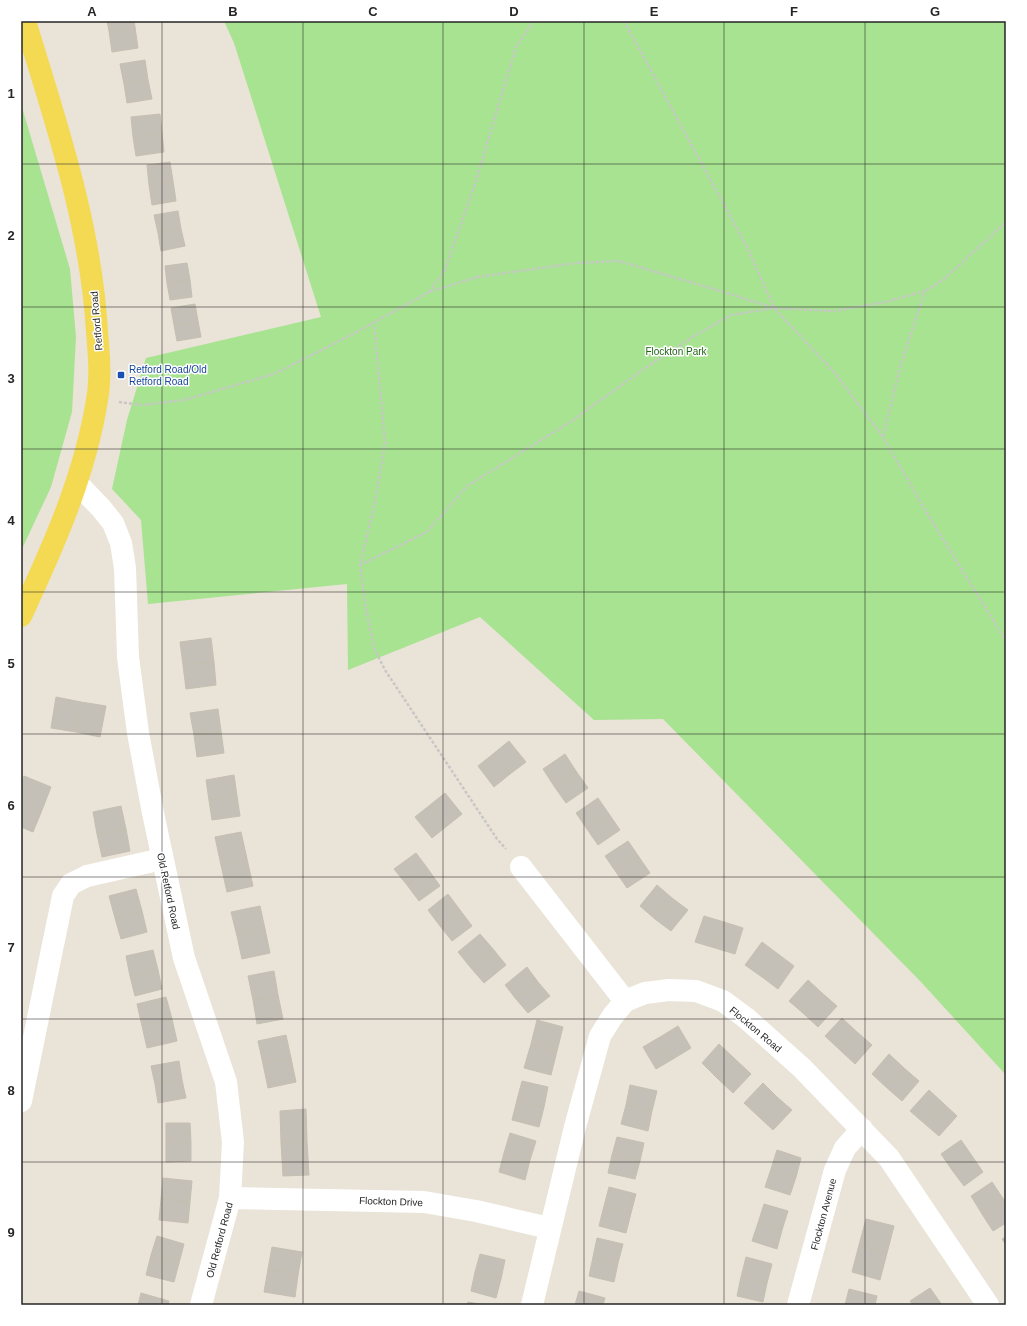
<svg xmlns="http://www.w3.org/2000/svg" width="1027" height="1326" viewBox="0 0 1027 1326" font-family="Helvetica,sans-serif">
  <rect width="100%" height="100%" fill="#eae3d7"/>
  <path fill="#a7e390" d="M224,21H1006V1075L921,982L663,719L594,720L480,617L348,670L347,584L148,604L141,520L112,489L127,420L146,358L321,317L234,43Z
    M21,104L70,269L76,337L72,412L51,487L21,551Z"/>
  <path fill="#c5c0b7" stroke="#c5bfb1" d="M107,21H134L135,27L109,31Z
    M135,27L138,48L112,52L109,31Z
    M145,60L148,80L124,84L120,64Z
    M148,80L152,99L127,103L124,84Z
    M160,114L162,133L133,137L131,117Z
    M162,133L164,152L136,156L133,137Z
    M170,162L173,181L149,185L147,165Z
    M173,181L176,201L152,205L149,185Z
    M178,211L181,229L158,233L154,215Z
    M181,229L185,246L161,251L158,233Z
    M187,263L190,280L167,283L165,266Z
    M190,280L192,297L170,300L167,283Z
    M195,304L198,321L174,325L171,308Z
    M198,321L201,337L177,341L174,325Z
    M211,638L214,662L183,665L180,642Z
    M214,662L216,685L186,689L183,665Z
    M56,697L81,702L76,732L51,728Z
    M81,702L106,706L100,737L76,732Z
    M218,709L221,731L194,735L190,713Z
    M221,731L224,753L197,757L194,735Z
    M509,741L526,762L510,774L493,754Z
    M493,754L510,774L494,787L478,766Z
    M565,754L576,771L554,786L543,769Z
    M576,771L588,788L566,803L554,786Z
    M234,775L237,796L209,800L206,780Z
    M24,776L51,787L42,810L21,801V784Z
    M445,793L462,814L447,826L430,805Z
    M237,796L240,816L212,820L209,800Z
    M598,798L609,814L587,829L576,813Z
    M21,801L42,810L33,832L21,827Z
    M430,805L447,826L432,838L415,817Z
    M121,806L126,829L97,834L93,812Z
    M609,814L620,830L598,845L587,829Z
    M126,829L130,851L102,857L97,834Z
    M241,832L247,859L221,865L215,837Z
    M628,841L639,857L616,872L605,856Z
    M416,853L428,869L407,885L394,869Z
    M639,857L650,873L627,888L616,872Z
    M247,859L253,886L227,892L221,865Z
    M428,869L440,886L419,901L407,885Z
    M657,885L672,898L655,919L640,906Z
    M136,889L142,911L115,918L109,896Z
    M448,894L460,910L440,926L428,910Z
    M672,898L688,910L671,931L655,919Z
    M260,906L265,929L237,936L231,912Z
    M460,910L472,926L452,941L440,926Z
    M142,911L147,932L121,939L115,918Z
    M704,916L724,922L715,948L695,942Z
    M724,922L743,928L735,954L715,948Z
    M265,929L270,953L242,959L237,936Z
    M480,934L493,949L471,968L458,952Z
    M762,942L778,954L762,977L745,965Z
    M493,949L506,965L484,983L471,968Z
    M153,950L158,970L130,976L126,956Z
    M778,954L794,966L778,989L762,977Z
    M527,967L538,982L516,999L505,985Z
    M158,970L162,989L135,996L130,976Z
    M274,971L278,995L253,1000L248,976Z
    M808,980L822,993L804,1014L789,1001Z
    M538,982L550,996L528,1013L516,999Z
    M822,993L837,1006L818,1027L804,1014Z
    M278,995L283,1019L257,1024L253,1000Z
    M166,997L172,1019L142,1026L137,1004Z
    M842,1018L857,1032L840,1050L825,1036Z
    M172,1019L177,1041L147,1048L142,1026Z
    M537,1020L563,1027L557,1051L531,1044Z
    M678,1026L691,1048L673,1059L660,1037Z
    M857,1032L872,1045L855,1064L840,1050Z
    M286,1035L291,1058L263,1064L258,1041Z
    M660,1037L673,1059L656,1069L643,1047Z
    M531,1044L557,1051L551,1075L524,1068Z
    M719,1044L735,1059L717,1078L702,1063Z
    M889,1054L904,1068L886,1087L872,1074Z
    M291,1058L296,1082L268,1088L263,1064Z
    M735,1059L751,1074L733,1093L717,1078Z
    M179,1061L182,1080L155,1084L151,1066Z
    M904,1068L919,1081L902,1101L886,1087Z
    M182,1080L186,1098L158,1103L155,1084Z
    M522,1081L548,1087L544,1107L517,1100Z
    M763,1083L777,1097L758,1116L744,1103Z
    M630,1085L657,1091L652,1111L626,1105Z
    M929,1090L943,1103L925,1124L910,1111Z
    M777,1097L792,1110L773,1130L758,1116Z
    M517,1100L544,1107L539,1127L512,1120Z
    M943,1103L957,1116L939,1136L925,1124Z
    M626,1105L652,1111L648,1131L621,1124Z
    M306,1109L307,1142L281,1143L280,1111Z
    M166,1123H190L191,1142H166Z
    M510,1133L536,1141L530,1160L504,1153Z
    M617,1137L644,1143L640,1161L612,1155Z
    M961,1140L972,1156L952,1170L941,1154Z
    M166,1142H191V1161L166,1162Z
    M307,1142L309,1175L283,1176L281,1143Z
    M777,1150L801,1158L796,1177L771,1169Z
    M504,1153L530,1160L525,1180L499,1172Z
    M612,1155L640,1161L635,1179L608,1173Z
    M972,1156L983,1172L964,1186L952,1170Z
    M771,1169L796,1177L790,1195L765,1187Z
    M163,1178L192,1181L190,1202L161,1199Z
    M992,1182L1004,1200L982,1214L971,1196Z
    M609,1187L636,1194L631,1213L604,1206Z
    M161,1199L190,1202L188,1223L159,1220Z
    M1004,1200L1006,1203V1223L993,1231L982,1214Z
    M764,1204L788,1211L782,1230L758,1223Z
    M604,1206L631,1213L626,1233L599,1226Z
    M866,1219L894,1226L887,1253L859,1245Z
    M758,1223L782,1230L777,1249L752,1241Z
    M157,1236L184,1244L179,1263L151,1255Z
    M1006,1237V1245L1002,1239Z
    M597,1238L623,1244L618,1263L593,1257Z
    M859,1245L887,1253L880,1280L852,1272Z
    M272,1247L302,1252L298,1275L268,1269Z
    M480,1254L505,1260L501,1279L475,1272Z
    M151,1255L179,1263L174,1282L146,1275Z
    M593,1257L618,1263L614,1282L589,1276Z
    M746,1257L772,1264L767,1283L741,1277Z
    M268,1269L298,1275L295,1297L264,1292Z
    M475,1272L501,1279L496,1298L471,1291Z
    M741,1277L767,1283L763,1302L737,1296Z
    M930,1288L942,1305H913L910,1301Z
    M849,1289L877,1296L875,1305H845Z
    M579,1291L605,1298L603,1305H575Z
    M141,1293L169,1301L168,1305H138Z
    M468,1302L485,1305H467Z"/>
  <g fill="none" stroke-linecap="round" stroke-linejoin="round">
    <path stroke="#c7c7c7" stroke-width="2.5" stroke-dasharray="3 2" stroke-linecap="butt" d="M624,21L746,245L774,308L834,372L883,437L925,510L1006,641
      M429,292L444,272L475,184L516,47L534,21
      M374,322L385,443L375,502L360,565L365,603L374,648L385,670L497,839L506,849
      M119,402L142,405L184,400L274,374L353,334L429,292L477,277L576,263L619,261L717,290L774,308L834,311L885,302L925,291L943,280L1006,222
      M883,436L901,364L925,291
      M360,565L427,532L467,486L570,422L647,367L694,336L731,315L774,308"/>
    <path stroke="#fff" stroke-width="22" d="M77,483L101,508L113,523L121,543L125,568L128,657L138,733L153,813L184,958L226,1082L233,1142L230,1198L201,1305
      M521,867L625,1001
      M21,1101L63,896L71,884L87,876L162,859
      M230,1198L424,1202L476,1211L549,1228
      M532,1305L575,1127L600,1036L612,1017L625,1001L645,993L669,990L696,991L723,1001L746,1018L802,1068L889,1158L988,1305
      M798,1305L835,1170L845,1148L862,1129"/>
    <path stroke="#f4d952" stroke-width="22" d="M21,616C53,547 85,476 97,400C101,378 99,354 97,332C91,225 56,123 25,21"/>
  </g>
  <path fill="none" stroke="#262626" stroke-width="1" stroke-opacity="0.55" d="M162,21V1305M303,21V1305M443,21V1305M584,21V1305M724,21V1305M865,21V1305M21,164H1006M21,307H1006M21,449H1006M21,592H1006M21,734H1006M21,877H1006M21,1019H1006M21,1162H1006"/>
  <rect fill="#1a4fb4" stroke="#fff" stroke-width="1.5" x="117" y="371" width="8" height="8" rx="2"/>
  <g text-anchor="middle" stroke-width="3" stroke-linejoin="round" paint-order="stroke">
    <g font-size="10" fill="#262626" stroke="#fff">
      <text transform="translate(96 321) rotate(-95)" y="4">Retford Road</text>
      <text transform="translate(169 891) rotate(78)" y="4">Old Retford Road</text>
      <text transform="translate(756 1029) rotate(40)" y="4">Flockton Road</text>
      <text transform="translate(391 1201) rotate(2)" y="4">Flockton Drive</text>
      <text transform="translate(823 1214) rotate(-75)" y="4">Flockton Avenue</text>
      <text transform="translate(219 1240) rotate(-75)" y="4">Old Retford Road</text>
    </g>
    <g font-size="10" fill="#216316" stroke="#fff">
      <text x="676" y="355">Flockton Park</text>
    </g>
    <g font-size="10" fill="#164399" stroke="#fff" text-anchor="start">
      <text x="129" y="373">Retford Road/Old<tspan x="129" dy="12">Retford Road</tspan></text>
    </g>
  </g>
  <rect width="1027" height="1326" fill="none" stroke="#ffffff" stroke-width="44"/>
  <rect x="22" y="22" width="983" height="1282" fill="none" stroke="#262626" stroke-width="1.5"/>
  <g font-size="13" text-anchor="middle" font-weight="bold" fill="#262626">
    <text x="92" y="16">A</text>
    <text x="233" y="16">B</text>
    <text x="373" y="16">C</text>
    <text x="514" y="16">D</text>
    <text x="654" y="16">E</text>
    <text x="794" y="16">F</text>
    <text x="935" y="16">G</text>
    <text x="11" y="98">1</text>
    <text x="11" y="240">2</text>
    <text x="11" y="383">3</text>
    <text x="11" y="525">4</text>
    <text x="11" y="668">5</text>
    <text x="11" y="810">6</text>
    <text x="11" y="952">7</text>
    <text x="11" y="1095">8</text>
    <text x="11" y="1237">9</text>
  </g>
</svg>
